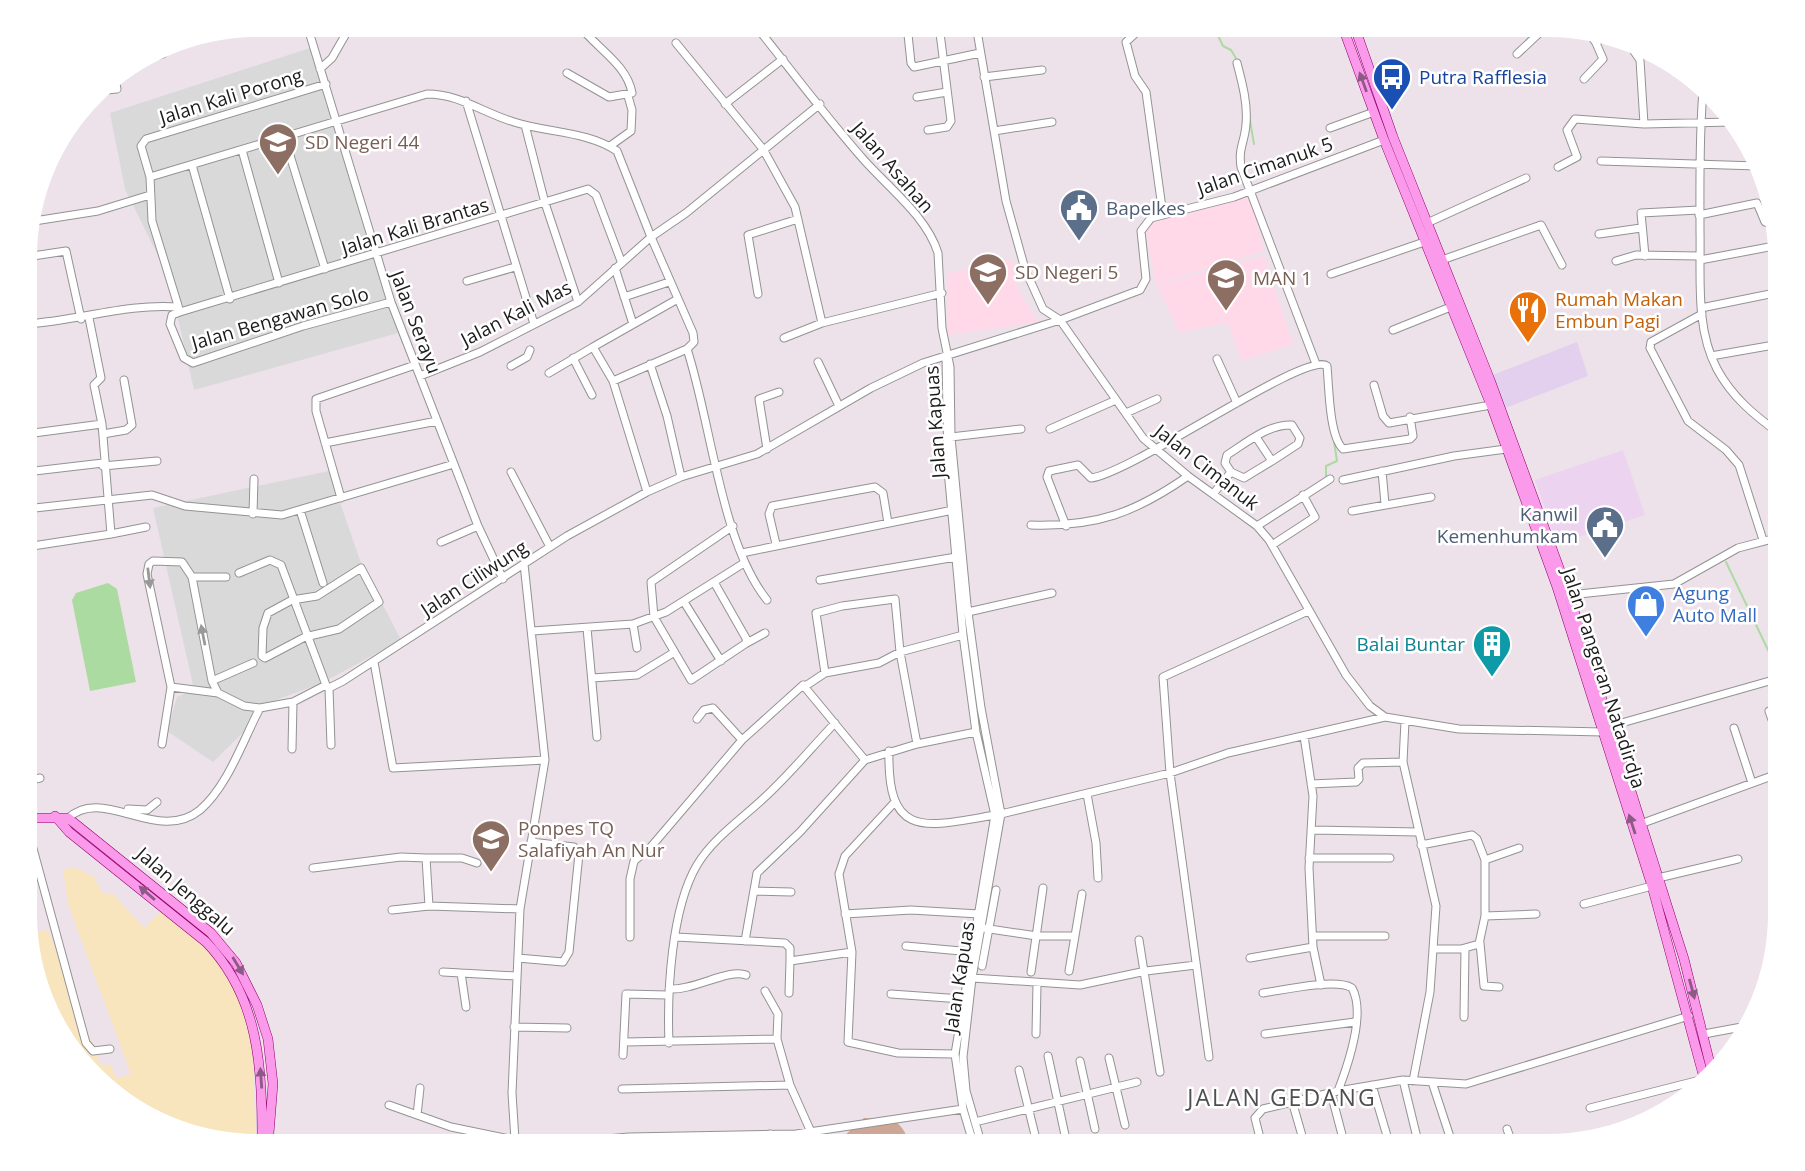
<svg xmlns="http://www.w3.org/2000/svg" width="1805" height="1171" viewBox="0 0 1805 1171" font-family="'Open Sans',sans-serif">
  <rect width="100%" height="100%" fill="#ede1ea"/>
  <path fill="#d9d9da" d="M310,48L398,333L194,390L169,278L125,189L110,113Z
    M329,471L360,560L401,640L322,683L276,700L213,762L167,731L177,697L194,689L153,508Z"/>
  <path fill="#e3d0ef" d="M1577,342L1588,376L1503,409L1490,376Z"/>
  <path fill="#ffd9e8" d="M1250,197L1264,251L1156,284L1144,224Z
    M1264,256L1293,344L1241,361L1228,322L1179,333L1157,285Z
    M1011,259L1019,291L1038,322L948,335V273Z"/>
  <path fill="#ecd4f0" d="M1623,450L1645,515L1557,544L1535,480Z"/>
  <path fill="#cda696" d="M864,1118C894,1119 899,1116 911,1146H880L878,1142L871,1146H845V1135Z"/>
  <path fill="#f8e5bd" d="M74,867L93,876L103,893H112L144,928L162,910L206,942L241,1000L252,1043L256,1146L182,1134L127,1107L56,1031L26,945V933L48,930L100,1064L111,1066L116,1078L131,1074L68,904L63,870Z"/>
  <path fill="#acdba1" d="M108,583L117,589L136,682L90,691L72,600L76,593Z"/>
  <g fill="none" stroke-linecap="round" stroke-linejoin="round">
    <path stroke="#acdba1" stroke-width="2" d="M1213,25L1223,46L1231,50L1237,60
      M1250,121L1254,144
      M1326,477V466L1337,461L1334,441
      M1726,562L1780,675"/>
    <g stroke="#939393" stroke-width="9">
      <path id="minor" d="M307,25L391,302L478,526L503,579
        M755,25C791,70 826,117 864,160C889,188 927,217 938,253L942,328L950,367L951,437L967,605L981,708L1001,814L972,978L963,1057L966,1091L982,1146
        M907,25L911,63L914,67L980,53
        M976,25L1006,201L1025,269L1043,309L1060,320L1143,438L1188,476L1257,526L1269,540L1346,675L1370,706L1385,717L1459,729L1603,732
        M1138,25L1137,32L1126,42L1135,76L1146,92L1163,215
        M1588,31L1596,43L1606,34
        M1624,37L1640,60L1644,124
        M676,43L763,149L795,207L822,323
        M1517,54L1548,25
        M135,62L163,54
        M1237,63C1242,82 1248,104 1246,124C1245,142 1238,147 1241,167L1316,364
        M320,69L332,58L351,25
        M567,73L609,97L632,93C627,64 596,48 579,25
        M984,77L1042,70
        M1584,79L1603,59L1596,43
        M96,91L117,89L114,75
        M1703,91C1699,138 1700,184 1700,231C1701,275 1695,328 1717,369C1732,397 1754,415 1780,434
        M917,97L947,92
        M466,101L534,324
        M86,104L87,110
        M725,104L783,59
        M525,125L545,203L578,302
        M1330,128L1374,112
        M928,130L947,127L951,121L939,25
        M994,131L1052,122
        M284,136L325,269
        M610,146L631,131L632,110L628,96
        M242,150L279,283
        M1601,161L1757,166
        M192,165L230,299
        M1558,167L1577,157L1567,130L1575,119L1644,124L1732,122
        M150,177L141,146L146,139L326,84
        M1699,215L1757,203L1765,222L1775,224
        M28,222L98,211L150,195
        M1427,223L1526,178
        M1599,234L1641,228
        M1645,256L1641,213L1699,210
        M26,257L66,251L81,319
        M1442,260L1541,225L1562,265
        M1700,260L1780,245
        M1616,261L1636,255L1699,256
        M615,268L633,324
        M1331,274L1430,240
        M467,281L515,267
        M758,294L748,235L798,219
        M624,297L669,282
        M391,302L303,326L193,363L184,358L170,324L172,315L180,312L588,189L596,195L621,261
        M1701,308L1780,292
        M180,312L152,221L150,177L427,94C460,94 483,113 514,122C548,133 587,131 617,151L651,237L578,302L480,352L420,376
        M1702,314L1651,342L1650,348L1688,421L1726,450L1739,465L1763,540
        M89,318L101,378L94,385L102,424
        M26,324C78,321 127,303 178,307
        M1393,330L1453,306
        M784,338L822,323L942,293
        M1711,356L1780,344
        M573,358L592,395
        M946,358L948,470L963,635L976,732L995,815L955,1054L963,1109L974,1146
        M1217,359L1237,403
        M818,362L839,406
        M650,364L667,416L681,477
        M511,366L527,357L530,350
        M549,373L593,347
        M613,381L687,349
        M1374,385L1383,416L1389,423L1491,405
        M1126,413L1157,399
        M1050,429L1116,400
        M26,434L102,424L111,534L26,547
        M103,434L126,430L132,425L124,380
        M951,437L1021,429
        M325,443L437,421
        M767,449L759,399L779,392
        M103,466L157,461
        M1382,471L1385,504
        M26,472L103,463
        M511,472L550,547
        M1231,472L1225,463L1227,455C1246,443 1268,424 1292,425L1300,438L1298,444L1272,461L1256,437
        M1343,480L1454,456L1506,449
        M647,492L613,381L593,347L676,300
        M1213,494L1231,472L1244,478L1272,461
        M341,498L316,411V399L415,365
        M26,509L152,495L185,506L282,515L454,464
        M300,510L323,583
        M1352,511L1431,497
        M253,514L254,479
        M1031,525C1096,527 1135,513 1188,476
        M1066,526L1047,477L1049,471L1078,465L1091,478C1133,473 1306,350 1327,366C1329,386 1329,436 1343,449L1410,439L1413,436L1410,417
        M1257,526L1330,479
        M111,534L146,527
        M441,542L478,526
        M776,544L769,514L772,506L875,487L883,493L888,523
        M1272,545L1315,517L1303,495
        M742,553L953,510
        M361,568L379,602L339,629L305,637L265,658L262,656L263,628L268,613L292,600L317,596Z
        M239,573L270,560L281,565L326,685
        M192,577H226
        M820,580L956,557
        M714,582L747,640L745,644L691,680L654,617L651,582L733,526
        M1560,596L1674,584L1738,548L1780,537
        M767,600C721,543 711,422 687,349L694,342L693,333L651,237L686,213L820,104
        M684,602L721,661
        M968,612L1052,593
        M633,624L637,648
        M587,628L597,737
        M532,631L633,624L666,612L744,563
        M745,644L765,633
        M374,662L393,768L545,760L524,564
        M825,673L816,613L842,606L895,599L900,652L917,744
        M592,678L637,675L673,653
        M212,681L253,663
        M803,685L865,760L917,744L976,732
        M329,688L331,745
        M218,693L212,681L192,577L182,562L153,561L149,564L147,574L171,687L218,693L244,706L260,708
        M1769,711L1780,743
        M697,719L704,710L713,708L742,740
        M1405,721L1403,762L1436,906L1430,992L1413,1081
        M1611,726L1773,680
        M1734,728L1752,783
        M1304,736L1313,796L1309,868L1313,947L1321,985
        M162,744L171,687
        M292,749L293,702
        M889,751C887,840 925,827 995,815
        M26,781L40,778
        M1311,784L1356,782L1359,779L1358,768L1363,763L1403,762
        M1087,794L1096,843L1098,878
        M893,804L845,856L839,874L852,952L848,1042L898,1053L955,1054
        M128,809L147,810L157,802
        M1001,814L1170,773L1228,753L1385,717
        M67,819C103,784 157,845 200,810C228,786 243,740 260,708L293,702L326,685L329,688L343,681L567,536L647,492L681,477L757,454L871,388L923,363L1060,320L1140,290L1146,279L1141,231L1151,218L1234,197L1384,140
        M26,823L86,1043L93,1051L110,1049
        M1643,823L1780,773
        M1313,830L1418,832
        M1421,845L1472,835L1477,839L1485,860
        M1309,858H1390
        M313,868L401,857L426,858
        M1658,878L1738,859
        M754,891L791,892
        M1584,904L1652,886
        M429,906L426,858H462L477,863
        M392,910L429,906L520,909
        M845,914L911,910L979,914
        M1485,916L1536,914
        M983,928L1037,936H1075L1069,971
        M1075,936L1082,894
        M1313,936H1385
        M630,937V879L634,861L650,848L742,740L803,685H807L825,673L879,663L900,652L963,635
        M676,937L785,943L790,948V961L852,952
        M1139,940L1160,1072
        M745,941L757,873L800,832L865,760
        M1480,943L1484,986L1499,987
        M906,946L972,952
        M1434,949H1461L1479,944L1485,916V860L1519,848
        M518,958L563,962L569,952L579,854L574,847L531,842
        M1250,958L1313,947
        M982,966L996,890
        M443,972L461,973
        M1031,972L1043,888
        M972,978L1080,985L1146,971L1196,965
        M669,989C693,991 729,968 746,975
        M765,991L778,1014L777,1039
        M789,993L790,961
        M1263,993C1283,990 1336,978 1352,988C1366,1013 1348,1065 1338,1091
        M891,994L962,999
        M466,1007L461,973L516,976
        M1464,1017L1465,948
        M514,1027L567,1028
        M1036,1034L1037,984
        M1265,1034L1355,1022
        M1704,1034L1747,1026
        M625,1042L777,1039L790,1085L811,1132
        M669,1043C667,993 671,909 697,865C713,838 743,818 765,797C790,774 812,747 835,723
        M623,1055L626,994L667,995
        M1048,1056L1065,1135
        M1209,1057L1170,773L1163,677L1308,611
        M1109,1058L1125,1125
        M1080,1061L1095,1129
        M1019,1070L1036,1139
        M1403,1080L1419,1146
        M1432,1082L1453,1146
        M1372,1085L1390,1146
        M622,1089L790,1085
        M1331,1093L1345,1146
        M1292,1101L1305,1146
        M389,1105L451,1127L515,1140
        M1590,1108L1704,1079
        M417,1115L420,1088
        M975,1122L1137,1082
        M1507,1129L1513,1146
        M770,1134L774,1146
        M719,1136L722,1146
        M470,1146L475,1133
        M519,1146L515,1140L512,1093L520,909L545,760
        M528,1146L629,1137L796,1134L963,1109
        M1136,1146L1146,1145
        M1262,1146L1255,1118L1263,1109L1338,1091L1403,1080L1466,1084L1689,1016
        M1451,1146L1471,1141L1476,1146"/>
    </g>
    <g stroke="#92016c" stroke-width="10">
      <path id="major" d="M1342,25L1384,140L1491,405L1557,587L1652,886L1704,1078
        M1354,25L1393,137L1490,380L1569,595L1684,959L1712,1072
        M55,816L69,832L206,942C260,998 262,1069 262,1142
        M26,818H68L211,933L236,963L257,1005L268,1039L273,1084L268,1146"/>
    </g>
    <use href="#minor" stroke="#fff" stroke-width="7"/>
    <use href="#major" stroke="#fb99eb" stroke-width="9"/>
  </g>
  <defs><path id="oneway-solid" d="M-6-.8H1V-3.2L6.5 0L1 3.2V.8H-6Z" transform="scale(1.75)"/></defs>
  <g fill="#8c5a84">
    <use href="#oneway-solid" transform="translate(1363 82) rotate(-110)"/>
    <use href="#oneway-solid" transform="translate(1632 824) rotate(-108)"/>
    <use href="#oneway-solid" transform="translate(147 893) rotate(-139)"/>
    <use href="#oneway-solid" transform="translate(238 966) rotate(59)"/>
    <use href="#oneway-solid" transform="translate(1692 989) rotate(75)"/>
    <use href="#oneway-solid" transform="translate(261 1078) rotate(-94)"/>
  </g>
  <g fill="#999">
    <use href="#oneway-solid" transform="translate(149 578) rotate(83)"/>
    <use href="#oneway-solid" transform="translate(203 635) rotate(-101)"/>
  </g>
  <defs>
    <g id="bus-pin" transform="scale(2.0125)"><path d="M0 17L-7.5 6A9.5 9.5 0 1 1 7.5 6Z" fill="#1a4fb4" stroke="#fff"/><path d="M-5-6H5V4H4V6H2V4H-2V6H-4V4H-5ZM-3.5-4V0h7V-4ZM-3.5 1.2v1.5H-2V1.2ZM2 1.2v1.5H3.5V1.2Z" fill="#fff"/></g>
    <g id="school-pin" transform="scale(2.0125)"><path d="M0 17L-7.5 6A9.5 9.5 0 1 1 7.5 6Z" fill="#8d6e63" stroke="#fff"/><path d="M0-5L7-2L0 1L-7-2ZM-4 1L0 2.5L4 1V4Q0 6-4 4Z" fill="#fff"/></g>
    <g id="civic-pin" transform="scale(2.0125)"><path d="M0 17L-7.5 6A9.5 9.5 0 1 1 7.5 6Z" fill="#5c6f8a" stroke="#fff"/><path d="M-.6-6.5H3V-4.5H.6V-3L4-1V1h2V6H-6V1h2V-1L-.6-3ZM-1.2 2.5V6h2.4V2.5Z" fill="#fff"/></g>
    <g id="restaurant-pin" transform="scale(2.0125)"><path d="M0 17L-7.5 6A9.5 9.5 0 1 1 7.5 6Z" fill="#e8710a" stroke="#fff"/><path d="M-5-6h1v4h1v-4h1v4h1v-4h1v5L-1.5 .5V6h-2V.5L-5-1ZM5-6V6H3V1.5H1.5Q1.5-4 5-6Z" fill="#fff"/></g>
    <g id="shop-pin" transform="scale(2.0125)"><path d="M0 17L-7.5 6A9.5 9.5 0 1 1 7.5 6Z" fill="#3f7fe0" stroke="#fff"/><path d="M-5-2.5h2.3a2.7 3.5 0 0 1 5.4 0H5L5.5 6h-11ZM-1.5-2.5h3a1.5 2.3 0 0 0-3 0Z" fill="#fff"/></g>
    <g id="building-pin" transform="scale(2.0125)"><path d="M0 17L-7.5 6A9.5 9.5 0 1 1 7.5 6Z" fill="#0f9aa8" stroke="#fff"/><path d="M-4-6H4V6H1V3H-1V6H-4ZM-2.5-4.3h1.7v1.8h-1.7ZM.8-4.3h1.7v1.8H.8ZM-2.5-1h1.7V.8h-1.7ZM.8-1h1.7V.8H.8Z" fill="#fff"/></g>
  </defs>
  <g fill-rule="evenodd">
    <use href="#bus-pin" x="1392" y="77"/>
    <use href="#school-pin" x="278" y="142"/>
    <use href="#civic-pin" x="1079" y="208"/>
    <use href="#school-pin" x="988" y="272"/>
    <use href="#school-pin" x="1226" y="278"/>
    <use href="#restaurant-pin" x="1528" y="310"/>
    <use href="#civic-pin" x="1605" y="525"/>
    <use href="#shop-pin" x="1646" y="604"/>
    <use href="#building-pin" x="1492" y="644"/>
    <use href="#school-pin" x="491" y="839"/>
  </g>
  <g text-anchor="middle" stroke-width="5" stroke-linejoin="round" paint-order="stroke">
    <g font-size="19" fill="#164399" stroke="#fff" text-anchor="start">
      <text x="1419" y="84">Putra Rafflesia</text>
    </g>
    <g font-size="19" fill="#1c1c1c" stroke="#fff">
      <text transform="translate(231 96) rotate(-17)" y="7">Jalan Kali Porong</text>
      <text transform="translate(1265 166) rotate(-19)" y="7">Jalan Cimanuk 5</text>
      <text transform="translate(893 167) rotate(49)" y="7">Jalan Asahan</text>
      <text transform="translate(415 226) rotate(-17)" y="7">Jalan Kali Brantas</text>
      <text transform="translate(516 313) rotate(-27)" y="7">Jalan Kali Mas</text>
      <text transform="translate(280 318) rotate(-16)" y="7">Jalan Bengawan Solo</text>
      <text transform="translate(416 322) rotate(69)" y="7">Jalan Serayu</text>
      <text transform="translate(935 422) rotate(-94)" y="7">Jalan Kapuas</text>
      <text transform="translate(1207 467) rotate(38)" y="7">Jalan Cimanuk</text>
      <text transform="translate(474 578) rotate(-33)" y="7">Jalan Ciliwung</text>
      <text transform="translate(1604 678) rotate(72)" y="7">Jalan Pangeran Natadirdja</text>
      <text transform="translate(186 891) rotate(41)" y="7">Jalan Jenggalu</text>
      <text transform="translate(959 977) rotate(-81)" y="7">Jalan Kapuas</text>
    </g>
    <g font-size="19" fill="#785e54" stroke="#fff" text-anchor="start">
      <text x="305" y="149">SD Negeri 44</text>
      <text x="1015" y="279">SD Negeri 5</text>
      <text x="1253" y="285">MAN 1</text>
      <text x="518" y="835">Ponpes TQ<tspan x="518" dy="22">Salafiyah An Nur</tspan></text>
    </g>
    <g font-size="19" fill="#4e5e75" stroke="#fff" text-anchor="start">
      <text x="1106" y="215">Bapelkes</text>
      <text x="1578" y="521" text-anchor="end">Kanwil<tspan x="1578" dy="22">Kemenhumkam</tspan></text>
    </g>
    <g font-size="19" fill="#c56008" stroke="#fff" text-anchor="start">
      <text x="1555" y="306">Rumah Makan<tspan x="1555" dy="22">Embun Pagi</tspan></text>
    </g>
    <g font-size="19" fill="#366cbe" stroke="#fff" text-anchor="start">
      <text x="1673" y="600">Agung<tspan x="1673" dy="22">Auto Mall</tspan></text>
    </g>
    <g font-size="19" fill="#0d838f" stroke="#fff" text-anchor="end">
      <text x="1465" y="651">Balai Buntar</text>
    </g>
    <g font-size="23" letter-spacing="2" fill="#4f4f4f" stroke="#fff">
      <text x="1282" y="1106">JALAN GEDANG</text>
    </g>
  </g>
  <path d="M0 0H1805V1171H0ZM257 37H1548A220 220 0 0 1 1768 257V914A220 220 0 0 1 1548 1134H257A220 220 0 0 1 37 914V257A220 220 0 0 1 257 37Z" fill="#fff" fill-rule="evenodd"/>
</svg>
